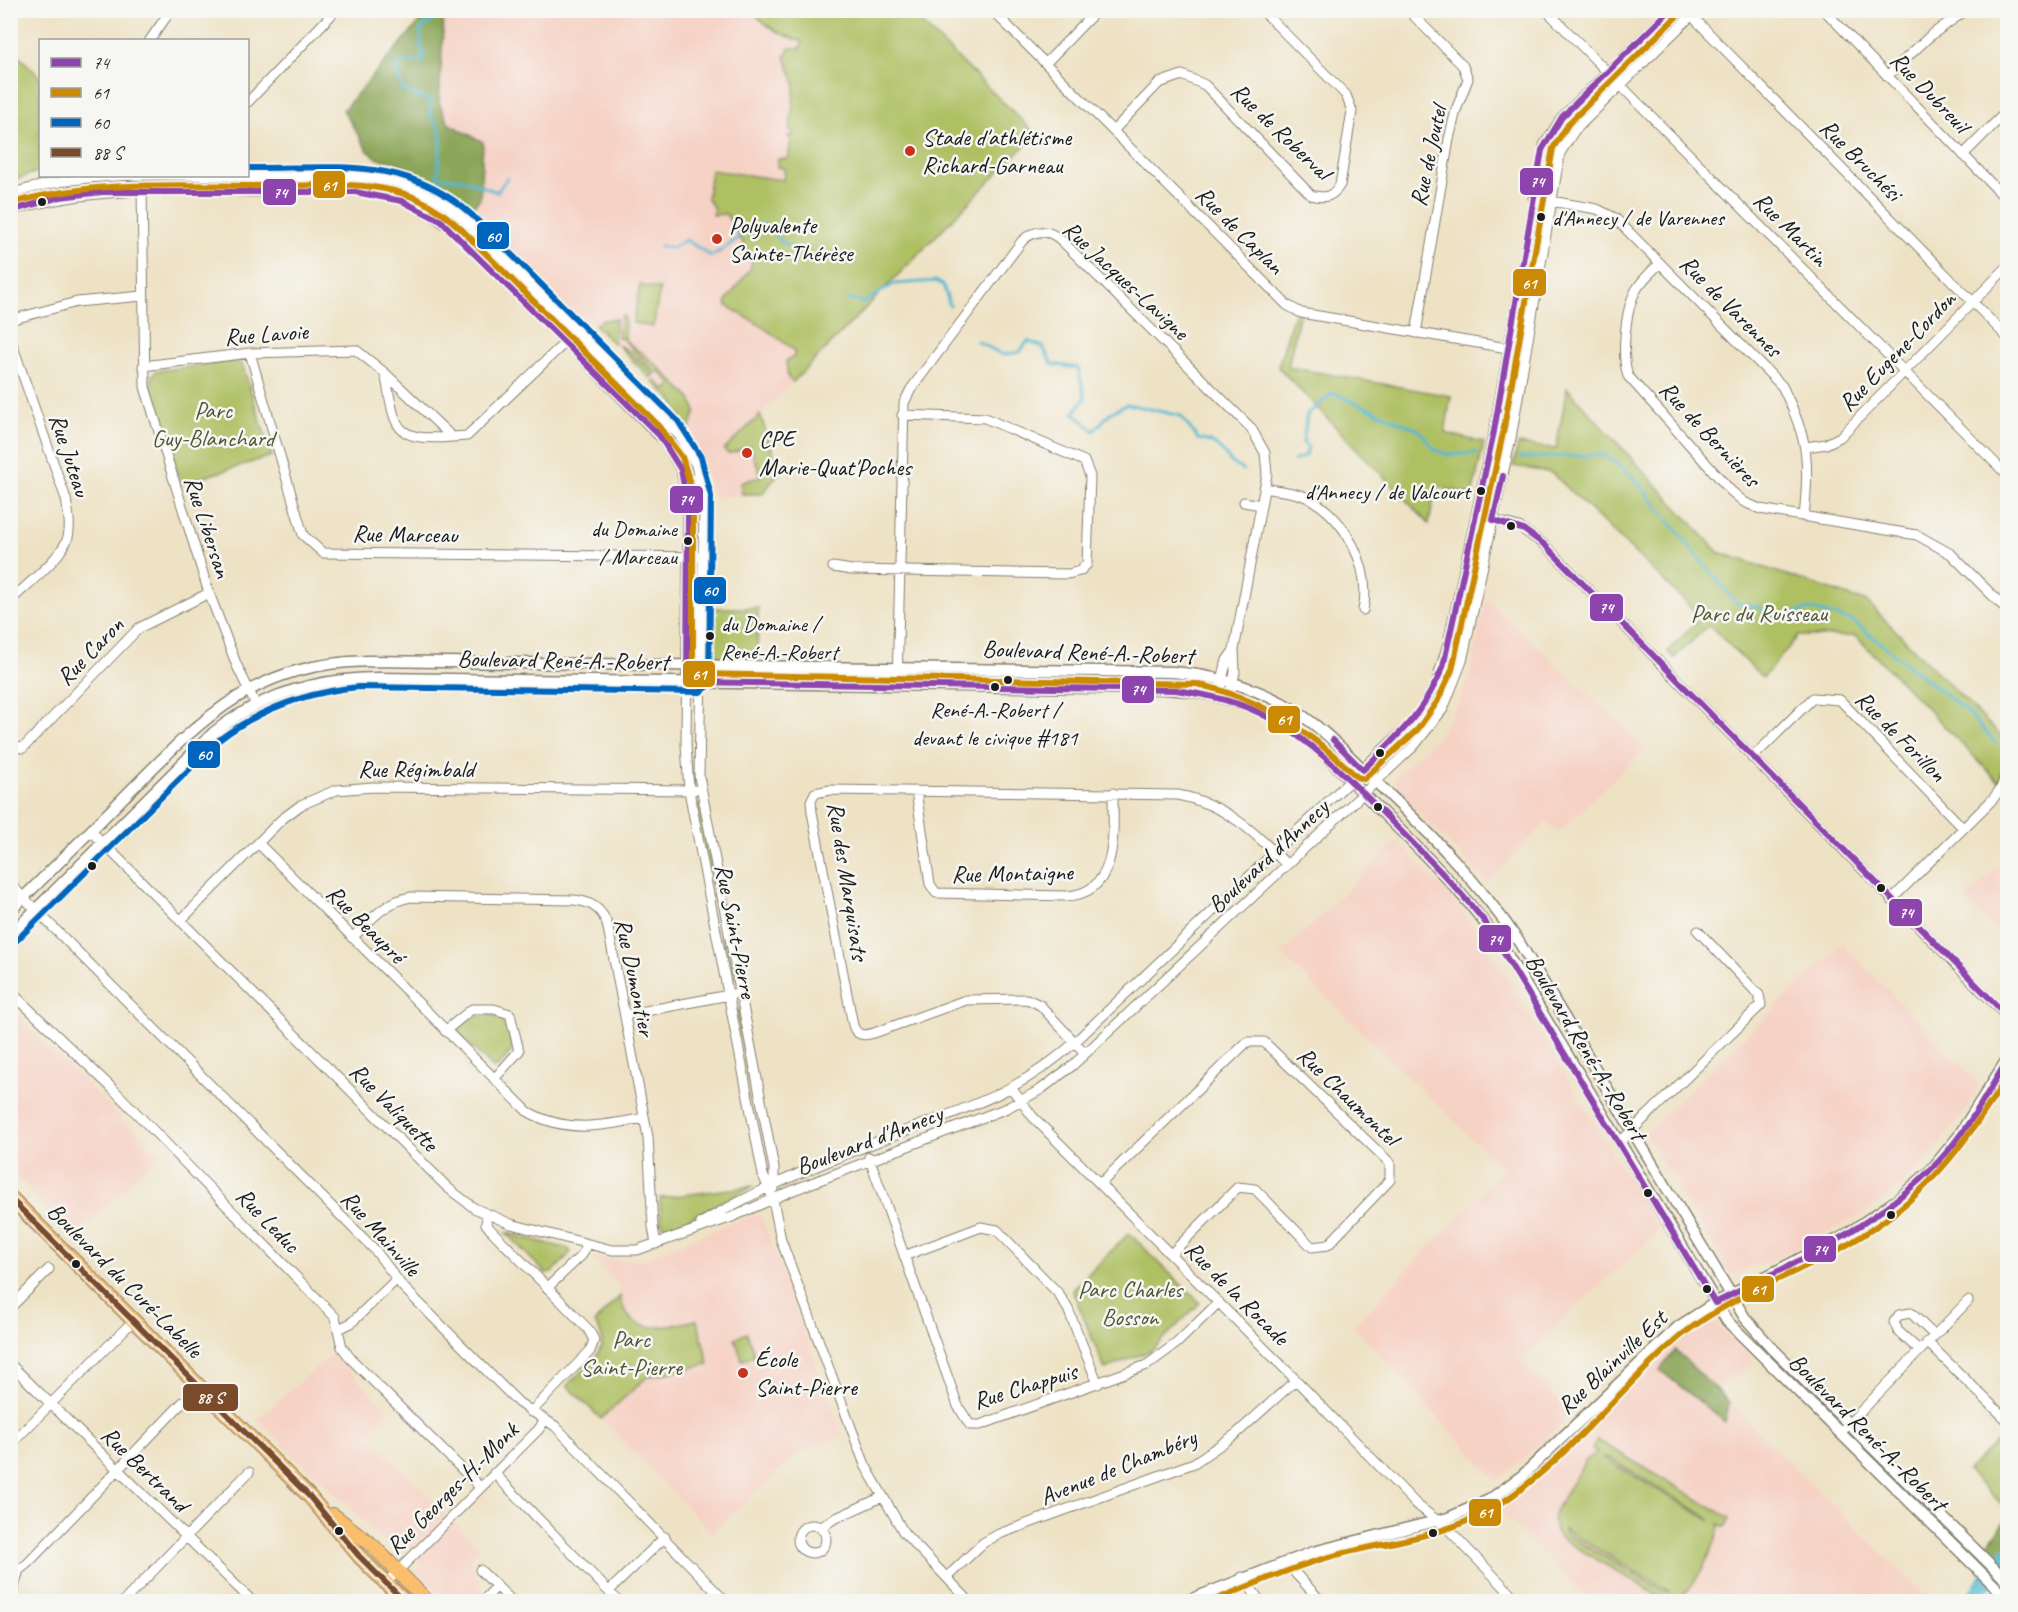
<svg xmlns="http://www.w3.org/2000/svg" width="2018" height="1612" viewBox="0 0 2018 1612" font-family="Caveat,sans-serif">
  <rect width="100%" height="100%" fill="#f6f6f2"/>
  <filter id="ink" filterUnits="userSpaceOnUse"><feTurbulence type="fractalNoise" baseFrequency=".0167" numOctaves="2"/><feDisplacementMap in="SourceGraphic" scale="12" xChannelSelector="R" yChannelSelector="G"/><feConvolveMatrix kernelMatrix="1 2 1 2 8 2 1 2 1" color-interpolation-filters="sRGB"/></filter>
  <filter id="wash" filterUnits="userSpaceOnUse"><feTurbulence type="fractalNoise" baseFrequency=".008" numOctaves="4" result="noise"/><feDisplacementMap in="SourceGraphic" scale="24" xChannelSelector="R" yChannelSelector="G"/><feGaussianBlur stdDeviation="1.35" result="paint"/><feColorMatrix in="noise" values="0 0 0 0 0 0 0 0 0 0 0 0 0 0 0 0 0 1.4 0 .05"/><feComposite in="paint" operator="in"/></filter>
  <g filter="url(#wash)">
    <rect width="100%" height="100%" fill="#eee2c5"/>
    <path fill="#f6d2c5" d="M444,11H909L1036,134L760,415L780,472L762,494L713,498L701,454L672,400L586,316L578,319L500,241L502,238L469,211L480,199L439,103Z
      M1486,599L1646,748L1558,833L1546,822L1488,883L1394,787L1395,777L1438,736L1457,706L1469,676Z
      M1397,841L1442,887L1475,926L1659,1230L1521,1359L1570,1414L1530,1454L1497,1481L1353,1326L1504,1170L1281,954Z
      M2007,857V942L1965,899Z
      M1842,943L1979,1084L1968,1107L1927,1159L1899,1187L1865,1213L1795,1250L1742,1273L1729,1274L1676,1187L1678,1184L1673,1175L1668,1173L1645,1133Z
      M10,1010L159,1154L75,1237L11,1171Z
      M752,1215L760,1216L763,1220L842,1435L796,1455L711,1533L601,1419L647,1377L690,1369L697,1320L656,1328L638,1323L623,1308L619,1285L590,1257L625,1260L644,1258Z
      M1712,1320L1755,1361L1718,1390L1763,1437L1932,1601H1590L1496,1507L1530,1482L1674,1344Z
      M333,1353L388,1410L367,1435L480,1547L472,1556L473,1573L482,1584V1590L497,1601H445L416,1572L421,1563L407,1545L397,1553L257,1419Z"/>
    <path fill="#afc063" stroke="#666e40" stroke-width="1.5" fill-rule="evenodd" d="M752,11H909L1036,134L793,382L788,378L786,361L794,357V350L760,325L727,306L726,301L751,268L752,258L726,214L713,215L714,208L707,199L711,170L783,180L785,169L777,167L778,159H788L791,140L788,136H792L793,131L790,130L795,83L785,57L789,48H801L802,41C781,36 766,27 752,11Z
      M11,48L40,77V171L11,181Z
      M640,285L660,289L653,327L633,323Z
      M1295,310L1300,311L1288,367L1451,396L1445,433L1484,443L1472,495L1436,486L1429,524L1278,367Z
      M621,316L625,317V340L658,366L691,399L696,412L688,431L672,400L653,382L655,380L666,390L672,384L659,371L655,373L623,339L618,338Z
      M616,319L614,343H613L595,325L602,320Z
      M618,345L631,352L654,375L650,378Z
      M235,361L242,364L272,456L181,484L151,386L152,376L156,371Z
      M1567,388L1718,552L1867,602L2007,742V753L1999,782L1856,636H1798L1763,678L1709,625L1674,658L1668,652L1701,617L1552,473L1513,466L1518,444L1556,449Z
      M760,415L780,472L762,494H742L740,483L761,476L750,447L728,454L724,450Z
      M712,608H758L757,659H722L714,656L712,651V634L715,633Z
      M702,804L735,978L730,979L696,805Z
      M741,1010L758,1108L751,1089L736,1011Z
      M491,1015C509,1017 510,1034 512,1050L499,1066L493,1068L458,1033V1028L469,1017Z
      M754,1186L673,1227L664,1226L661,1221L660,1198Z
      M506,1233L569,1249L571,1252L553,1272L545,1273Z
      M1129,1233L1200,1303L1152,1350L1105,1369L1072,1290Z
      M620,1296C628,1340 667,1326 697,1320L709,1364L647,1377L601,1419L567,1385C584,1369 617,1348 594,1323Z
      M747,1333L755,1356L742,1360L735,1338Z
      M2004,1434L2008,1437L2007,1509L1967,1471Z
      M1597,1440L1730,1518L1725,1527L1719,1524C1720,1539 1695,1586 1683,1595C1676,1600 1668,1600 1660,1597L1562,1539C1554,1531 1551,1522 1555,1511L1585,1461L1597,1452L1592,1449ZM1603,1458L1610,1459L1706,1516L1711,1521ZM1563,1529L1669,1591V1592L1662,1590L1567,1535Z"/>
    <path fill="#8ba659" stroke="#54613a" stroke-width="1.5" d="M429,11H444L439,103L449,124L483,142L480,199L469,211L444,186L394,161L379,159L368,151L343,110Z
      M1675,1350L1729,1402L1725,1422L1660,1370Z
      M2007,1518V1571L1985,1548Z"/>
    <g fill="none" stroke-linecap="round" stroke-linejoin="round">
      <path stroke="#51b7d0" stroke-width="3" d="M413,10H424
        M432,10L434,16L432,22L421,28V47L425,60L401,63L395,69L403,90L431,101L430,115L439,128L441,138L438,177L462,179L497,192L507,178
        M660,246L671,248L686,240L711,256C729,248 747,227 764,224L784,244L793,248
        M847,299L863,303L894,284L936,281L943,285L950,306
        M977,341L1003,355L1020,352L1028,341L1043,347L1052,364L1078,368L1085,398L1074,413L1094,431L1110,413L1127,404L1181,416L1198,439C1228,444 1221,460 1243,470
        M1519,458L1605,455L1634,478L1736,603L1758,607L1778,618L1809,609L1853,621L1966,711L1996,743
        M1294,461L1306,455L1308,447L1303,443L1307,414L1333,393L1419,430L1435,450L1449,455L1478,453"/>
      <path stroke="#51b7d0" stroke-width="16" d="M1970,1602L2008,1554"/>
    </g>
  </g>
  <g filter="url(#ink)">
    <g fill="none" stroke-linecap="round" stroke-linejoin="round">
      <g stroke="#857f70" stroke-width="11">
        <path id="minor" d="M992,10L1287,305L1301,313L1525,351
          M1408,10L1463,66L1468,79L1456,110L1449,139L1416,333
          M1546,10L2008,476
          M1686,10L2008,338
          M1824,10L2008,201
          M150,40L171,10
          M1046,63L1097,10
          M1887,76L1930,36L1966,10
          M248,102L336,10
          M1113,131L1159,83L1182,75L1205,85L1311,195C1325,199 1332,197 1340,185L1352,111L1346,95L1262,10
          M1963,155L2008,110
          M142,187L145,387L209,593L237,666L256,705
          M10,194C93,167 183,176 269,177C310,177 355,172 396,182C422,189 447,203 467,222L679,435L696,465L704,506L699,776L774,1168V1188
          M1533,198L1597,209L1615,218L1782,386C1808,438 1810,459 1804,517
          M10,211C95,185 181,191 268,192C308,192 352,187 391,197C420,205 443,221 465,241L662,439L681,470L688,508L686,744L689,791L763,1175L773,1199L781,1240L865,1465L904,1533L970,1602
          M1660,263C1653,270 1644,278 1638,287C1625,306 1621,355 1628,376L1731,491L1744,502L1760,509L1917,535L1951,554L2008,611
          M10,320L77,302L142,296
          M10,338L66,499C68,512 71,524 68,537C62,558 26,585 10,601
          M250,353L303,535L323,553L704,557
          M143,366L250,353L356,350L385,373L452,437L467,436L577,331
          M385,373C396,426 390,442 452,437
          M1806,447L1826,444L1840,437L2008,266
          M1264,488C1278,491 1293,491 1306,497C1345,516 1372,567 1363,610
          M1244,502L1261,505
          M1476,515L1519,527L1545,545L2008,1018
          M833,567L852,570L1068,574L1080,571L1087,564L1090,476L1084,461L985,418L902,415
          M897,685L904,403L911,389L1022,241C1036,228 1050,229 1063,242L1251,428L1265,453L1267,474L1234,650L1235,672L1229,699
          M1218,696L1227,660L1234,650
          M10,746L23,748L139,628L209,593
          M1752,758L1813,698L1840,700L1963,828
          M916,791L930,884L936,893L1066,896C1120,894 1113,830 1113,793
          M91,831L448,1188L474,1208L511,1224L612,1250H637L732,1217L796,1189L1007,1108L1040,1090L1072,1066L1414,746L1443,709L1462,661L1511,438L1560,153L1574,131L1697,10
          M258,843L527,1111C565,1134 604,1126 644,1118
          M10,884L375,1250L402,1286L519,1403L555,1426L726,1602
          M1891,900L1993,799L2001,788L2008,769
          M180,921L282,819L301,805L336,790L373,787L694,790
          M352,938C370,921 385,901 411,897L573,900C591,901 604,910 608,928L648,1137L653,1227L656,1244
          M10,991L112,1088L335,1317L342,1347L351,1359L480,1487
          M625,1015L734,994
          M445,1031L472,1009H494L510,1014L519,1051L494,1079
          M1085,1053L1040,1005L1027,999L966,1000L874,1033C864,1036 856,1036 853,1025L812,812L811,801L815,793L830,790L1178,795C1225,804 1255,832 1287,865
          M1012,1089L1033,1117L1296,1380L1416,1504L1448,1529L1519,1602
          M1619,1143L1761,1005L1759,995L1698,931
          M869,1157L958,1406L970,1425H980L1147,1365L1177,1343L1219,1302
          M1100,1184L1247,1042H1264L1390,1163V1180L1328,1245L1312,1247L1255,1189L1238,1187L1171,1254
          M487,1214L486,1224L490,1229L588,1329L594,1340L590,1351L531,1412
          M701,1223C763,1186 830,1160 897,1134C966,1108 1019,1093 1075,1042L1415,719L1436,684L1448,643L1494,431L1544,145L1562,117L1671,10
          M904,1256L981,1227L997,1230L1058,1293L1068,1309L1098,1384
          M547,1288L582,1255L587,1244
          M10,1308L49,1269
          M339,1329L351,1323L397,1279
          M1927,1342L2008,1421
          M1919,1350L1898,1331L1894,1322L1899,1315L1911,1313L1934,1335
          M10,1364L253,1602
          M1840,1433L1968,1301
          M10,1445L134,1320
          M494,1473L619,1602
          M798 1539a14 14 0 1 1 28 0a14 14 0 1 1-28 0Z
          M821,1527L834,1519L882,1497
          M1288,1560L1296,1574L1322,1602
          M480,1570L513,1602
          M10,1577L28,1563L183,1402
          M947,1577L983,1543L999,1534L1194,1463L1236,1434L1296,1380
          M1242,1577L1261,1602
          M386,1583L539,1429L545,1419
          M609,1591L665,1537
          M10,1601L18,1573
          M123,1602L249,1472
          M482,1602L497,1586"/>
      </g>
      <g stroke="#857f70" stroke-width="13">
        <path id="tertiary" d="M10,911C48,873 86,836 123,798C200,721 251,663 369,661L1173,672C1211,675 1248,685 1282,703C1319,723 1346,753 1376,782C1428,831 1479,882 1519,942L1745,1318L1770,1346L2008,1582
          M10,935L213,733C261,694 318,678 380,678L1163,689C1200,691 1235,698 1268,715C1313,738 1347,777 1382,812C1428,858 1473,901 1508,956L1727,1321L2008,1599
          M1184,1602L1313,1552L1448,1518L1489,1500L1523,1475L1678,1327L1715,1303L1844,1236L1897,1200L1931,1170L1958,1137L2008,1058"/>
      </g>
      <g stroke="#857f70" stroke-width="16">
        <path id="primary" d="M10,1197L310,1497L359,1556L405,1602
          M333,1515L372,1545L428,1602"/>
      </g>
      <use href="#minor" stroke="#fff" stroke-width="9"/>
      <use href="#tertiary" stroke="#fff" stroke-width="10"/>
      <use href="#primary" stroke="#fabe6d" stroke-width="14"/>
      <g stroke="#f6f6f2" stroke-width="10">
        <path id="bus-1" d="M10,211L60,197L102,192H355L402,201L441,221L659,435L681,470L688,508L687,682L1176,690C1209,695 1242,702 1271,719C1316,744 1352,782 1389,819C1422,852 1455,885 1485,922L1715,1303C1794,1263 1877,1227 1939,1161C1967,1131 1987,1094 2008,1059
          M1503,476L1493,520L1524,530L1545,545L2008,1017
          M1333,740L1363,770C1400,733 1422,716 1443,667L1494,431L1542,150L1562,117L1670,10"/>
      </g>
      <g stroke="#f6f6f2" stroke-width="10">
        <path id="bus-2" d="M12,203C98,179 183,186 271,186C312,186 354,181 394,191C419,197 442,211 461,229L658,425L682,457L693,493V666L698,674L1197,684C1262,699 1310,731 1357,777L1364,779L1418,729L1437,702L1452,670L1503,433L1553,148L1569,123L1677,16
          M1210,1602C1245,1588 1280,1572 1316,1561C1374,1542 1442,1540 1495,1507C1564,1465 1620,1386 1683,1334C1731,1296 1794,1275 1847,1245C1926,1199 1960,1150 2008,1076"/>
      </g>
      <g stroke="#f6f6f2" stroke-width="10">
        <path id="bus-3" d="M16,941L219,740C261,708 307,692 359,687L700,692L709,686L711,496L701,457L678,421L473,216C405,154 331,169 248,168"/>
      </g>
      <g stroke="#f6f6f2" stroke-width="10">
        <path id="bus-4" d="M10,1198L310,1497L359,1556L405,1602"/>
      </g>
      <use href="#bus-1" stroke="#8e44ad" stroke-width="6"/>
      <use href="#bus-2" stroke="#cb8a06" stroke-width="6"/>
      <use href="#bus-3" stroke="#0065bd" stroke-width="6"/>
      <use href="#bus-4" stroke="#7a4b2a" stroke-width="6"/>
    </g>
  </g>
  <g fill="#c8321e" stroke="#f6f6f2" stroke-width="2">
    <circle cx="910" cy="151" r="6"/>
    <circle cx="717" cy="239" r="6"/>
    <circle cx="747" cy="453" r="6"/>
    <circle cx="743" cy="1373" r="6"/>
  </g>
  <g fill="#1c1c1c" stroke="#f6f6f2" stroke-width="2">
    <circle cx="42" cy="202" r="5"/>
    <circle cx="1541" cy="217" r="5"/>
    <circle cx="1481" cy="491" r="5"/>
    <circle cx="1511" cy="526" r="5"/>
    <circle cx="688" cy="541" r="5"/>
    <circle cx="710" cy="636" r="5"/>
    <circle cx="1008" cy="680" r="5"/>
    <circle cx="995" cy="687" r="5"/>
    <circle cx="1380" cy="753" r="5"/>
    <circle cx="1378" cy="807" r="5"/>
    <circle cx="92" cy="866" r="5"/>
    <circle cx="1881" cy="888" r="5"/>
    <circle cx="1648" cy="1193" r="5"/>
    <circle cx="1891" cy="1215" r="5"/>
    <circle cx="76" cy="1264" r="5"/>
    <circle cx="1707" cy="1289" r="5"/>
    <circle cx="339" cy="1531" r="5"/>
    <circle cx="1433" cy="1533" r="5"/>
  </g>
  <g text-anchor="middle" stroke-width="5" stroke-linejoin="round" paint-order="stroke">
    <g font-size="22" fill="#1c1c1c" stroke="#f6f6f2" text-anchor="start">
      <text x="1552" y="225">d'Annecy / de Varennes</text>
      <text x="1470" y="499" text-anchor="end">d'Annecy / de Valcourt</text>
      <text x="677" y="536" text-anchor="end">du Domaine<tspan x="677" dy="28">/ Marceau</tspan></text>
      <text x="721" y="631">du Domaine /<tspan x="721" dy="28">René-A.-Robert</tspan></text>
      <text x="995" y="717" text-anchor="middle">René-A.-Robert /<tspan x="995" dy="28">devant le civique #181</tspan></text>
    </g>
    <g font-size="24" fill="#1c1c1c" stroke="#f6f6f2">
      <text transform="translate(1930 92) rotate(46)" y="8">Rue Dubreuil</text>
      <text transform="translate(1281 131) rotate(44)" y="8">Rue de Roberval</text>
      <text transform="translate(1428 156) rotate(-78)" y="8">Rue de Joutel</text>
      <text transform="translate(1861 160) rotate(45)" y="8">Rue Bruchési</text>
      <text transform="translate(1791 229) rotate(45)" y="8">Rue Martin</text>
      <text transform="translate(1240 230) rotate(45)" y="8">Rue de Caplan</text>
      <text transform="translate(1126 280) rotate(43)" y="8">Rue Jacques-Lavigne</text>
      <text transform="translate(1731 306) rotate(45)" y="8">Rue de Varennes</text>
      <text transform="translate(266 334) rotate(-4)" y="8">Rue Lavoie</text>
      <text transform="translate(1897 351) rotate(-46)" y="8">Rue Eugene-Cordon</text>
      <text transform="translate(1710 434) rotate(47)" y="8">Rue de Bernières</text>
      <text transform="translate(70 455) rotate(72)" y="8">Rue Juteau</text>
      <text transform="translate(208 527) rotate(72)" y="8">Rue Libersan</text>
      <text transform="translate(405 534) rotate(1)" y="8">Rue Marceau</text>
      <text transform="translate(90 651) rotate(-46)" y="8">Rue Caron</text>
      <text transform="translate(1088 652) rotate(2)" y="8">Boulevard René-A.-Robert</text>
      <text transform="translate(563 660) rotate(1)" y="8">Boulevard René-A.-Robert</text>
      <text transform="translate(1901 736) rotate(45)" y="8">Rue de Forillon</text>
      <text x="416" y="777">Rue Régimbald</text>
      <text transform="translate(1268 856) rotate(-43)" y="8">Boulevard d'Annecy</text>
      <text transform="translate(1012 873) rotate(-1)" y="8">Rue Montaigne</text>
      <text transform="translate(848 881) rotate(81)" y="8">Rue des Marquisats</text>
      <text transform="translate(366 924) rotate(45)" y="8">Rue Beaupré</text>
      <text transform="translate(736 931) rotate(79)" y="8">Rue Saint-Pierre</text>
      <text transform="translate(635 977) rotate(78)" y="8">Rue Dumontier</text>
      <text transform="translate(1586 1047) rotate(59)" y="8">Boulevard René-A.-Robert</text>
      <text transform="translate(1348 1096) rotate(44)" y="8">Rue Chaumontel</text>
      <text transform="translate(394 1107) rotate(45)" y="8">Rue Valiquette</text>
      <text transform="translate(869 1140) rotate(-21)" y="8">Boulevard d'Annecy</text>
      <text transform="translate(268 1220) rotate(46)" y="8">Rue Leduc</text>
      <text transform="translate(381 1233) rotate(48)" y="8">Rue Mainville</text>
      <text transform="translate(125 1280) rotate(45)" y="8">Boulevard du Curé-Labelle</text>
      <text transform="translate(1237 1293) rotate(45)" y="8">Rue de la Rocade</text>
      <text transform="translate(1612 1362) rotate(-43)" y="8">Rue Blainville Est</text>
      <text transform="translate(1025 1386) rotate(-17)" y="8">Rue Chappuis</text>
      <text transform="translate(1868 1432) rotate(45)" y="8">Boulevard René-A.-Robert</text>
      <text transform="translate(1118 1467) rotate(-22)" y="8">Avenue de Chambéry</text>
      <text transform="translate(145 1469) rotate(44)" y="8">Rue Bertrand</text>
      <text transform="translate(452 1488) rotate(-45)" y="8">Rue Georges-H.-Monk</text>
    </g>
    <g font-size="24" fill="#1c1c1c" stroke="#f6f6f2" text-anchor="start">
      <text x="922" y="145">Stade d'athlétisme<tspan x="922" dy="28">Richard-Garneau</tspan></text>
      <text x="729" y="233">Polyvalente<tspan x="729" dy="28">Sainte-Thérèse</tspan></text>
      <text x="759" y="447">CPE<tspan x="759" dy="28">Marie-Quat'Poches</tspan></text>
      <text x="755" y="1367">École<tspan x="755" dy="28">Saint-Pierre</tspan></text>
    </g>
    <g font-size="24" fill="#4f5535" stroke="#f6f6f2">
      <text x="213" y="418">Parc<tspan x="213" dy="28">Guy-Blanchard</tspan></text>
      <text x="1759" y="621">Parc du Ruisseau</text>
      <text x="1130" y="1297">Parc Charles<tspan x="1130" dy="28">Bosson</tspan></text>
      <text x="631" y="1347">Parc<tspan x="631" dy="28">Saint-Pierre</tspan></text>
    </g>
  </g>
  <g stroke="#f6f6f2" stroke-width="2">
    <rect x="1519" y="167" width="35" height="29" rx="6" fill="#8e44ad"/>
    <rect x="312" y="170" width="34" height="29" rx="6" fill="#cb8a06"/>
    <rect x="262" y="178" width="35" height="28" rx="6" fill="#8e44ad"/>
    <rect x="476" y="221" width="34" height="29" rx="6" fill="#0065bd"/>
    <rect x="1512" y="268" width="35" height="29" rx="6" fill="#cb8a06"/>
    <rect x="669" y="485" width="35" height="29" rx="6" fill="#8e44ad"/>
    <rect x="693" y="576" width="34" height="29" rx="6" fill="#0065bd"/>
    <rect x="1589" y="593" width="35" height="29" rx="6" fill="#8e44ad"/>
    <rect x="682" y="660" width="34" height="28" rx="6" fill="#cb8a06"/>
    <rect x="1121" y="675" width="34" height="29" rx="6" fill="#8e44ad"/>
    <rect x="1267" y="705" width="34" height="29" rx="6" fill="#cb8a06"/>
    <rect x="187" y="740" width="34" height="29" rx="6" fill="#0065bd"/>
    <rect x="1888" y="898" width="35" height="29" rx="6" fill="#8e44ad"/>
    <rect x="1478" y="924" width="34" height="29" rx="6" fill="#8e44ad"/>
    <rect x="1803" y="1235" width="34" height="28" rx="6" fill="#8e44ad"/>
    <rect x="1741" y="1275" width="34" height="28" rx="6" fill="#cb8a06"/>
    <rect x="182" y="1383" width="57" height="29" rx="6" fill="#7a4b2a"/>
    <rect x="1468" y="1498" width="34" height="29" rx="6" fill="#cb8a06"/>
  </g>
  <g font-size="16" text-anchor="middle" font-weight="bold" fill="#fff">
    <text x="1537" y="187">74</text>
    <text x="329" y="191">61</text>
    <text x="280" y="198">74</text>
    <text x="493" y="242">60</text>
    <text x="1529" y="289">61</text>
    <text x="686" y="505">74</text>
    <text x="710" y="596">60</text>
    <text x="1606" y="613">74</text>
    <text x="699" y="680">61</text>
    <text x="1138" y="695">74</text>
    <text x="1284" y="725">61</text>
    <text x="204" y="760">60</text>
    <text x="1906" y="918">74</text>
    <text x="1495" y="945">74</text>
    <text x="1820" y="1255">74</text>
    <text x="1758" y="1295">61</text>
    <text x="210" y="1403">88 S</text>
    <text x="1485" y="1518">61</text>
  </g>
  <rect width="2018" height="1612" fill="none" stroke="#f6f6f2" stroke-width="36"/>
  <rect x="39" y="39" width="210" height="138" fill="#f6f6f2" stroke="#9f9f9c" stroke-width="1.5"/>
  <rect x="51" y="58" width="30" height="9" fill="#8e44ad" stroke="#9f9f9c" stroke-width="1.5"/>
  <text x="93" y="69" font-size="18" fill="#1c1c1c">74</text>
  <rect x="51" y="88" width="30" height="9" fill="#cb8a06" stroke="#9f9f9c" stroke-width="1.5"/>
  <text x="93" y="99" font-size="18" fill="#1c1c1c">61</text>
  <rect x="51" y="118" width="30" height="9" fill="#0065bd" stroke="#9f9f9c" stroke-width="1.5"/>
  <text x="93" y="129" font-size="18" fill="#1c1c1c">60</text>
  <rect x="51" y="148" width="30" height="9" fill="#7a4b2a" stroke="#9f9f9c" stroke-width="1.5"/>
  <text x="93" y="159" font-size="18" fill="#1c1c1c">88 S</text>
</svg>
